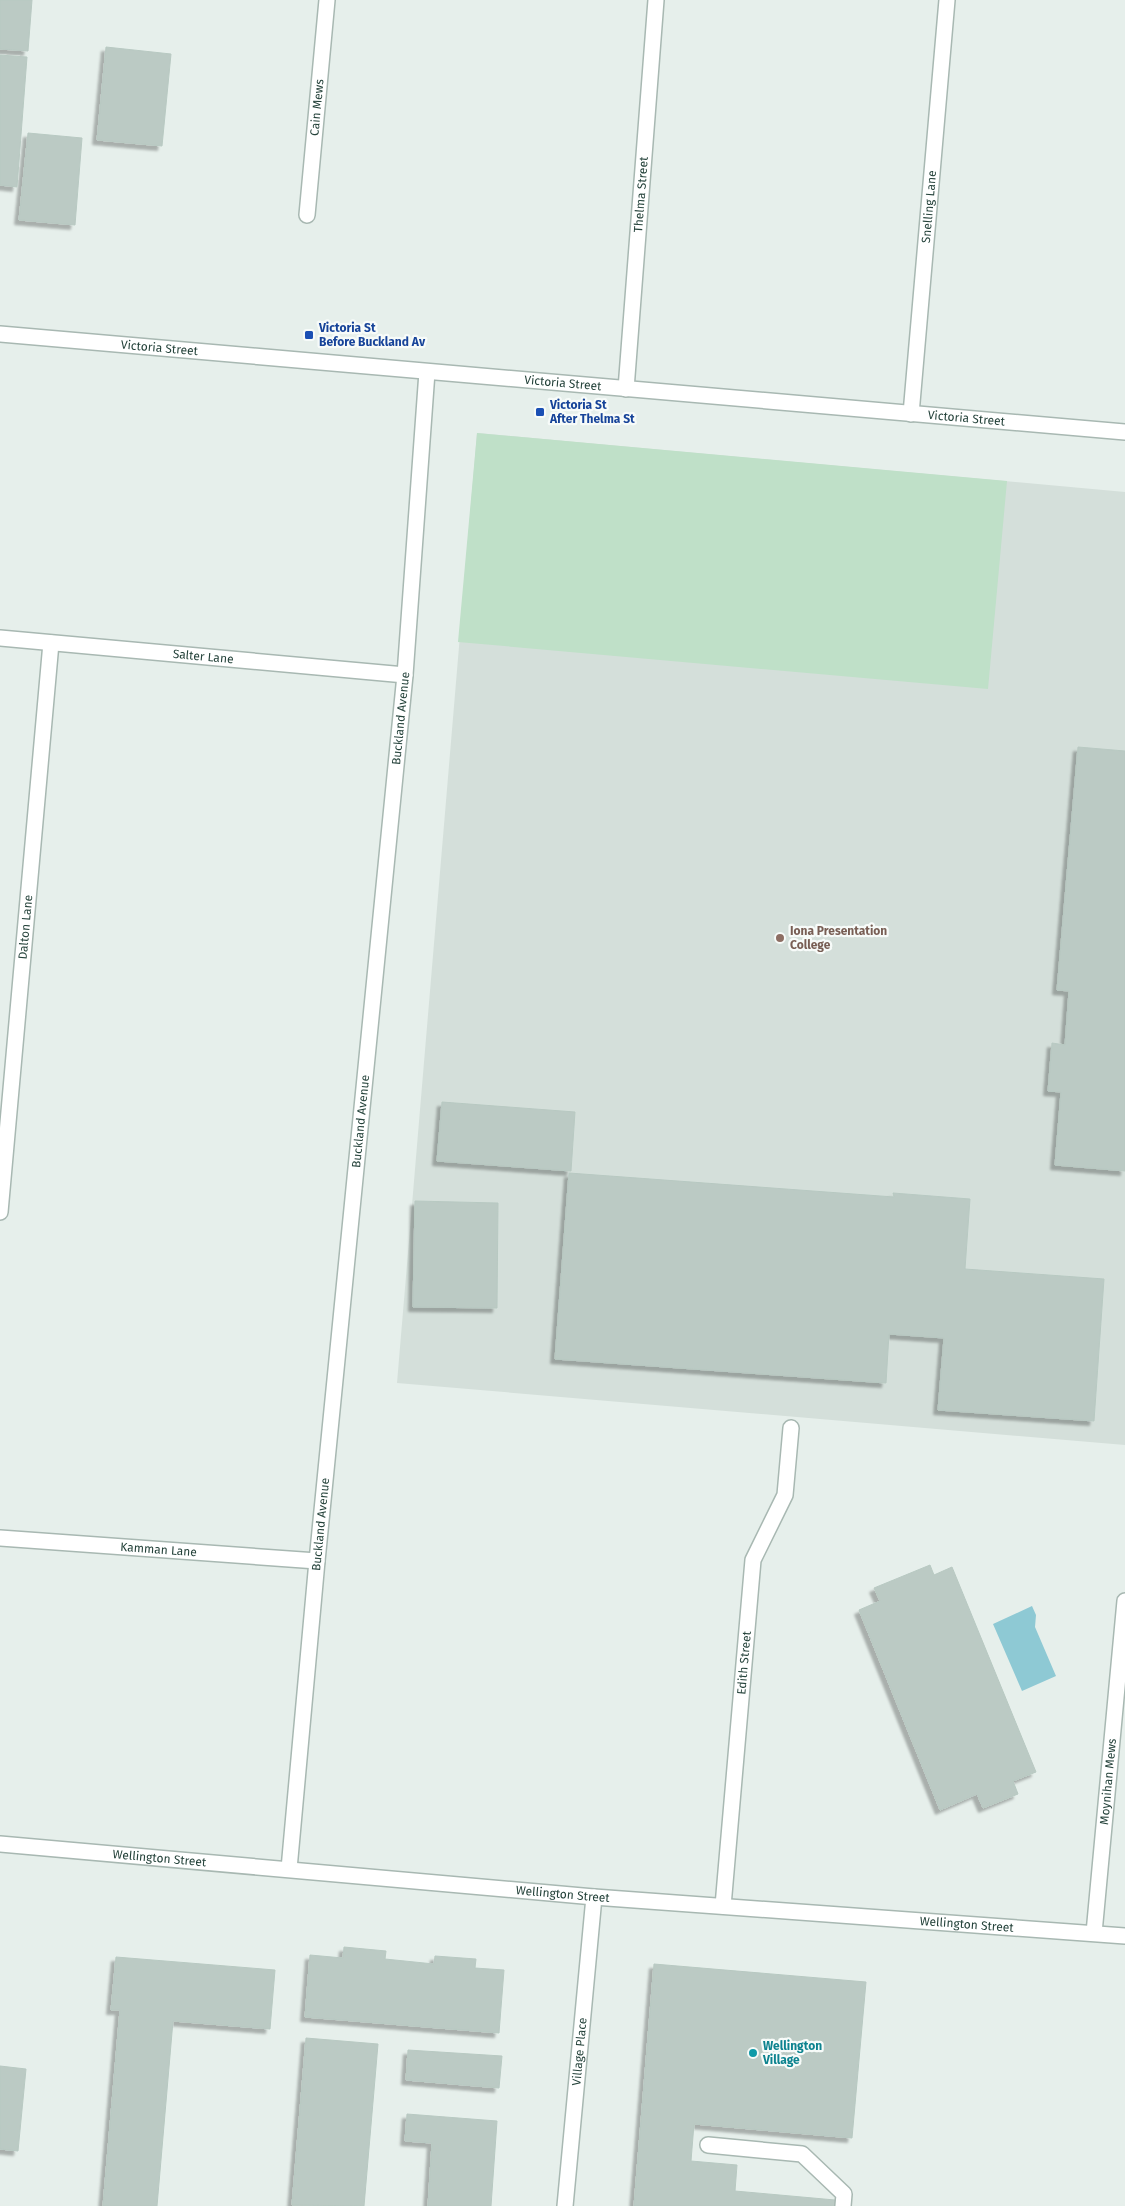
<svg xmlns="http://www.w3.org/2000/svg" width="1125" height="2206" viewBox="0 0 1125 2206" font-family="'Fira Sans',sans-serif">
  <defs>
    <filter id="shadow"><feDropShadow dx="-4.5" dy="4.5" stdDeviation="1" flood-color="#0004"/></filter>
  </defs>
  <rect width="100%" height="100%" fill="#e6efeb"/>
  <path fill="#d4dfda" d="M477,433L1125,492V1445L397,1383Z"/>
  <path fill="#bfe0c8" d="M477,433L1007,481L988,689L458,642Z"/>
  <path fill="#8ec9d4" d="M1032,1606L1036,1615L1035,1627L1056,1676L1022,1691L993,1624Z"/>
  <path fill="#bbcac4" stroke="#b8c9c2" filter="url(#shadow)" d="M0,0H32L28,51L0,49Z
    M106,47L171,54L162,146L97,140Z
    M0,55L27,57L17,187L0,185Z
    M28,133L82,138L75,225L19,220Z
    M1078,747L1125,751V1171L1055,1165L1061,1092L1048,1091L1052,1043L1065,1045L1069,991L1057,990Z
    M442,1102L575,1112L571,1171L437,1161Z
    M569,1173L894,1197L893,1193L970,1199L965,1269L1104,1279L1094,1421L938,1410L944,1338L889,1334L886,1383L555,1359Z
    M415,1201L498,1203L497,1308L413,1307Z
    M930,1565L934,1575L952,1567L1036,1772L1013,1781L1018,1794L983,1808L977,1794L940,1810L859,1610L880,1601L874,1588Z
    M344,1947L386,1951L385,1959L434,1964L435,1956L476,1959L475,1968L504,1970L499,2033L305,2017L310,1955L343,1958Z
    M116,1957L275,1970L270,2029L173,2021L157,2206H103L120,2010H111Z
    M654,1964L866,1982L852,2138L694,2124L691,2161L737,2165L735,2191L835,2200V2206H634Z
    M306,2038L378,2044L364,2206L292,2205Z
    M408,2050L502,2056L499,2088L406,2080Z
    M0,2066L26,2069L18,2151L0,2149Z
    M407,2114L497,2121L491,2206H428L432,2143L405,2141Z"/>
  <g fill="none" stroke-linecap="round" stroke-linejoin="round">
    <g stroke="#a8b8b2" stroke-width="18">
      <g id="service">
        <path id="s1" d="M911,414L947,0"/>
        <path id="s2" d="M0,638L405,675"/>
        <path id="s3" d="M0,1212L51,643"/>
        <path id="s4" d="M0,1538L317,1561"/>
      </g>
    </g>
    <g stroke="#a8b8b2" stroke-width="18">
      <g id="minor">
        <path id="s5" d="M307,215L327,0"/>
        <path id="s6" d="M0,334L1125,432"/>
        <path id="s7" d="M626,389L656,0"/>
        <path id="s8" d="M289,1869L317,1561L405,675L427,372"/>
        <path id="s9" d="M723,1906L753,1560L785,1495L791,1428"/>
        <path id="s10" d="M1094,1933L1125,1601"/>
        <path d="M708,2145L802,2154L844,2194L843,2206"/>
        <path id="s11" d="M565,2206L594,1897"/>
      </g>
    </g>
    <g stroke="#a8b8b2" stroke-width="18">
      <g id="tertiary">
        <path id="s12" d="M0,1844L594,1897L1125,1936"/>
      </g>
    </g>
    <use href="#service" stroke="#fff" stroke-width="15"/>
    <use href="#minor" stroke="#fff" stroke-width="15"/>
    <use href="#tertiary" stroke="#fff" stroke-width="15"/>
  </g>
  <g fill="#1a4fb4" stroke="#f7fbf9" stroke-width="2">
    <rect x="304" y="330" width="10" height="10" rx="2.5"/>
    <rect x="535" y="407" width="10" height="10" rx="2.5"/>
  </g>
  <circle fill="#8d6e63" stroke="#f7fbf9" stroke-width="2" cx="780" cy="938" r="5"/>
  <circle fill="#0f9aa8" stroke="#f7fbf9" stroke-width="2" cx="753" cy="2053" r="5"/>
  <g text-anchor="middle" stroke-width="4.5" stroke-linejoin="round" paint-order="stroke">
    <g font-size="12" fill="#24423a" stroke="#f7fbf9">
      <text dy="4" stroke="none"><textPath href="#s5" startOffset="108">Cain Mews</textPath></text>
      <text dy="4" stroke="none"><textPath href="#s7" startOffset="195">Thelma Street</textPath></text>
      <text dy="4" stroke="none"><textPath href="#s1" startOffset="208">Snelling Lane</textPath></text>
      <text dy="4" stroke="none"><textPath href="#s6" startOffset="160">Victoria Street</textPath></text>
      <text dy="4" stroke="none"><textPath href="#s6" startOffset="565">Victoria Street</textPath></text>
      <text dy="4" stroke="none"><textPath href="#s6" startOffset="970">Victoria Street</textPath></text>
      <text dy="4" stroke="none"><textPath href="#s2" startOffset="204">Salter Lane</textPath></text>
      <text dy="4" stroke="none"><textPath href="#s8" startOffset="1156">Buckland Avenue</textPath></text>
      <text dy="4" stroke="none"><textPath href="#s3" startOffset="286">Dalton Lane</textPath></text>
      <text dy="4" stroke="none"><textPath href="#s8" startOffset="751">Buckland Avenue</textPath></text>
      <text dy="4" stroke="none"><textPath href="#s8" startOffset="346">Buckland Avenue</textPath></text>
      <text dy="4" stroke="none"><textPath href="#s4" startOffset="159">Kamman Lane</textPath></text>
      <text dy="4" stroke="none"><textPath href="#s9" startOffset="244">Edith Street</textPath></text>
      <text dy="4" stroke="none"><textPath href="#s10" startOffset="152">Moynihan Mews</textPath></text>
      <text dy="4" stroke="none"><textPath href="#s12" startOffset="160">Wellington Street</textPath></text>
      <text dy="4" stroke="none"><textPath href="#s12" startOffset="565">Wellington Street</textPath></text>
      <text dy="4" stroke="none"><textPath href="#s12" startOffset="970">Wellington Street</textPath></text>
      <text dy="4" stroke="none"><textPath href="#s11" startOffset="155">Village Place</textPath></text>
    </g>
    <g font-size="12" font-weight="bold" fill="#164399" stroke="#f7fbf9" text-anchor="start">
      <text x="319" y="332">Victoria St<tspan x="319" dy="14">Before Buckland Av</tspan></text>
      <text x="550" y="409">Victoria St<tspan x="550" dy="14">After Thelma St</tspan></text>
    </g>
    <g font-size="12" font-weight="bold" fill="#785e54" stroke="#f7fbf9" text-anchor="start">
      <text x="790" y="935">Iona Presentation<tspan x="790" dy="14">College</tspan></text>
    </g>
    <g font-size="12" font-weight="bold" fill="#0d838f" stroke="#f7fbf9" text-anchor="start">
      <text x="763" y="2050">Wellington<tspan x="763" dy="14">Village</tspan></text>
    </g>
  </g>
</svg>
